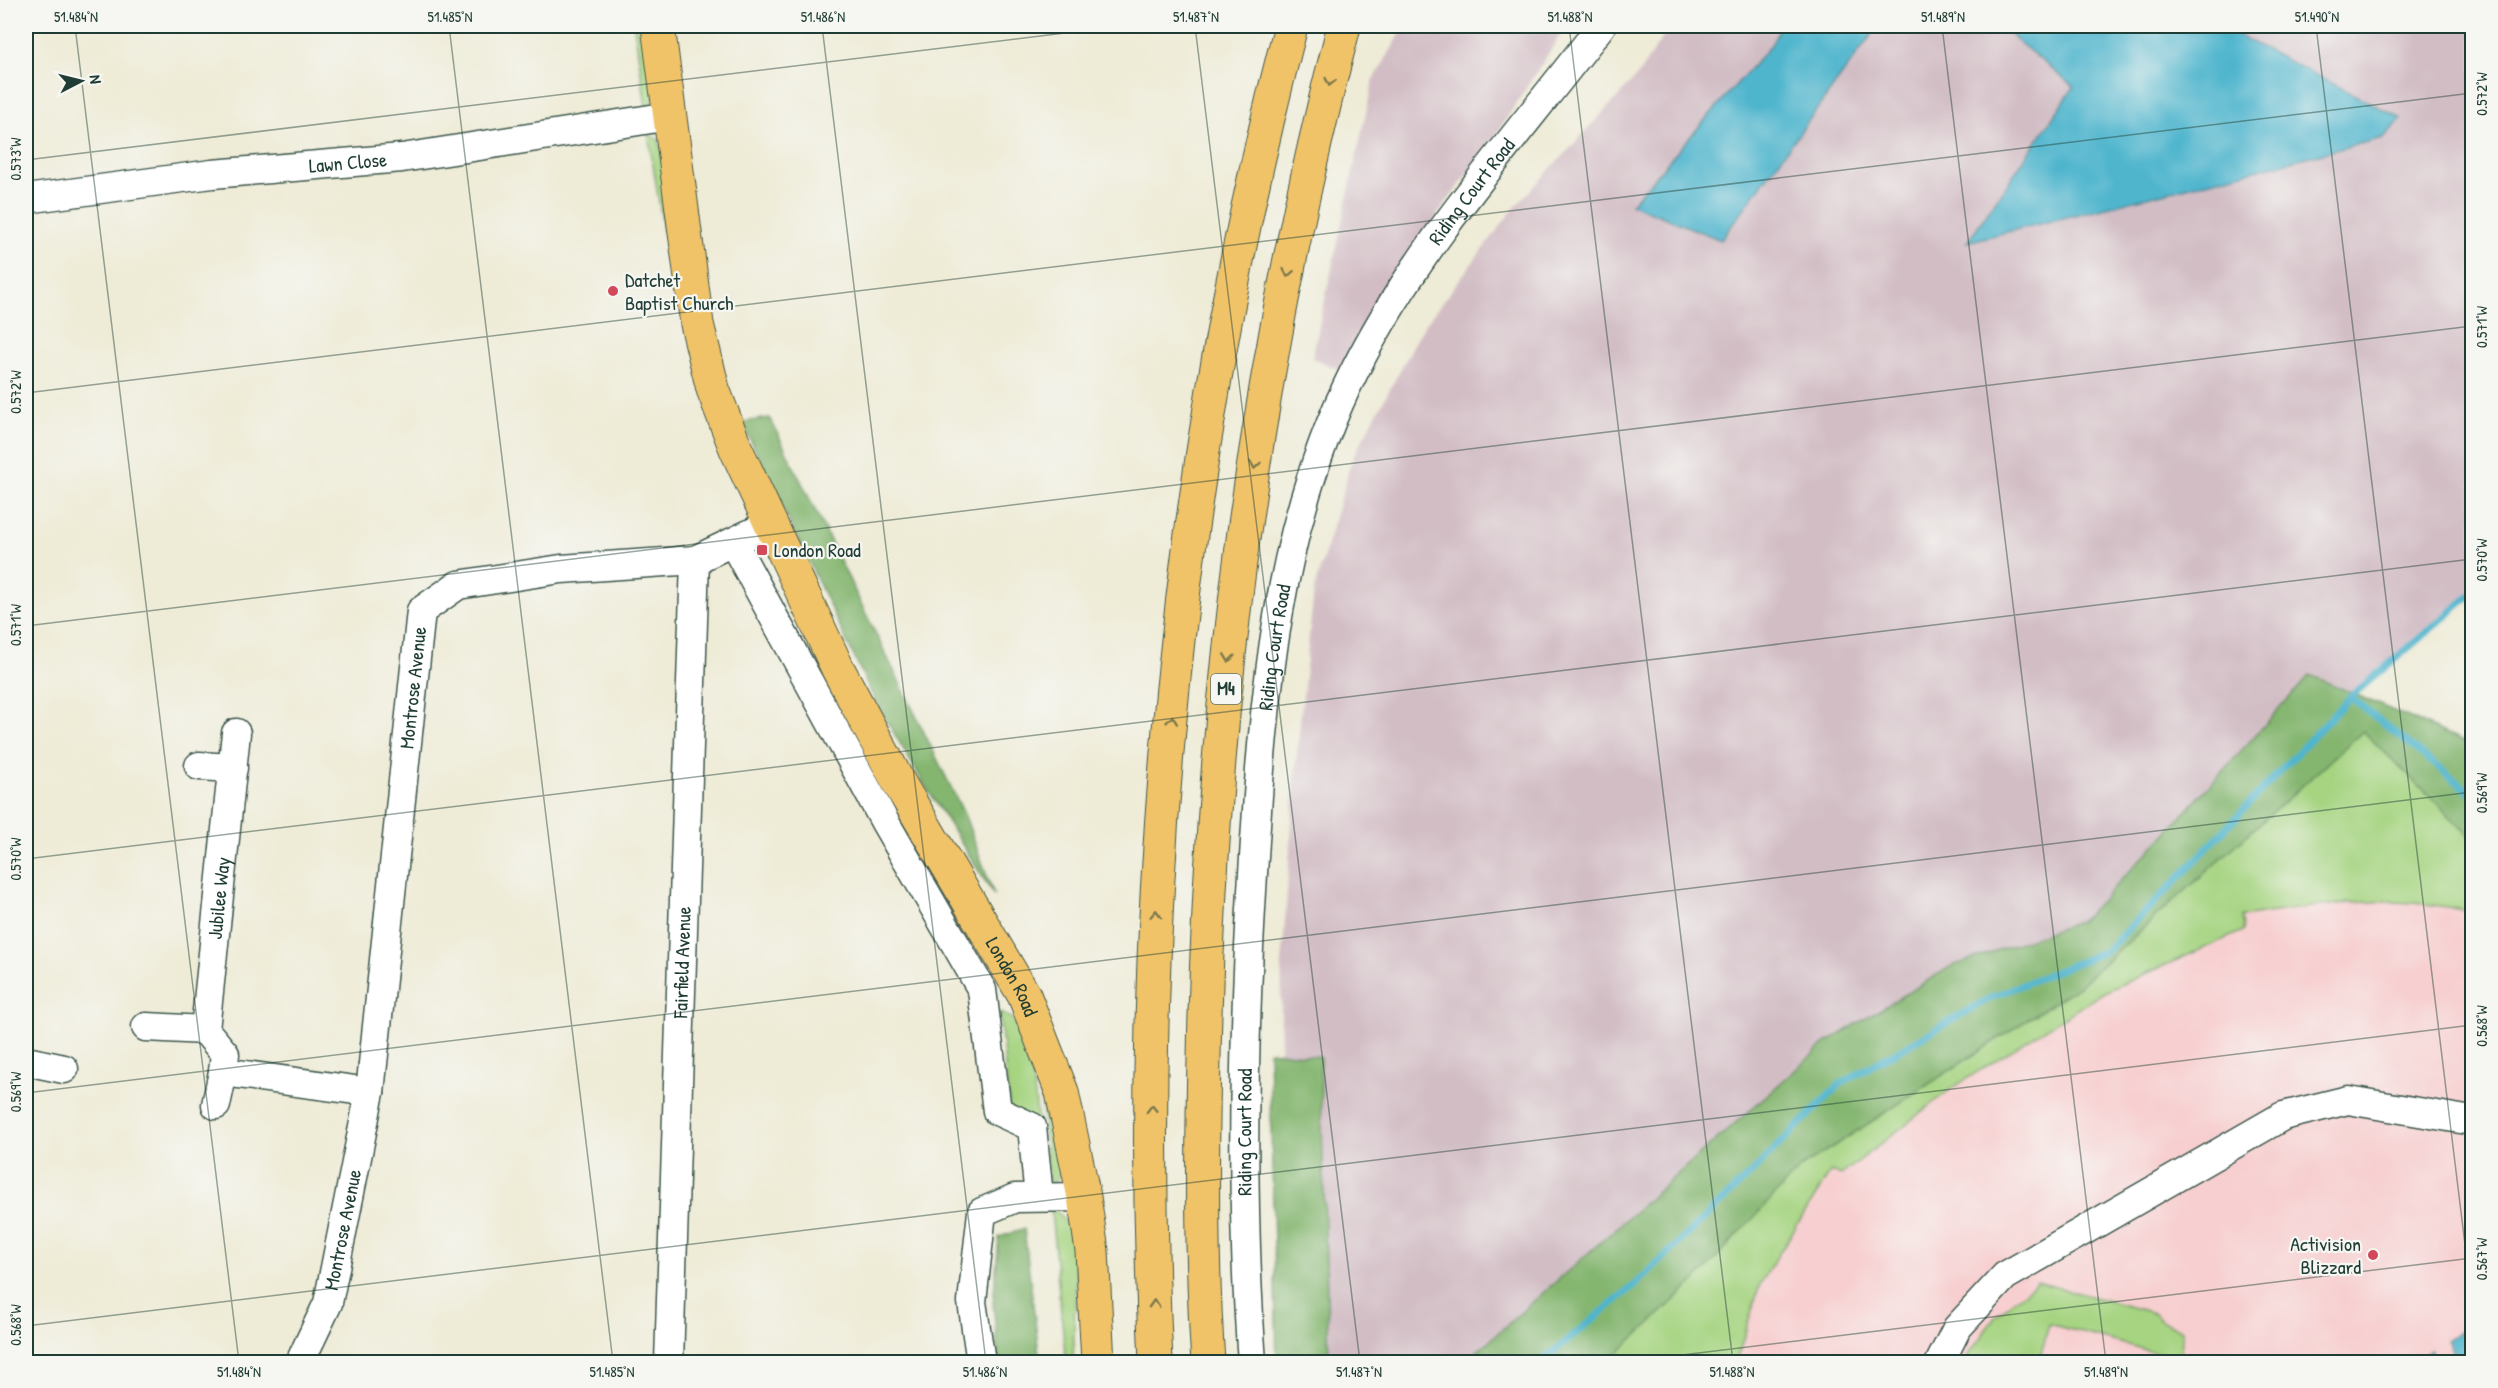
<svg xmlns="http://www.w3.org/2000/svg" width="2498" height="1388" viewBox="0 0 2498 1388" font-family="'Patrick Hand',sans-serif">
  <rect width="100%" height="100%" fill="#f6f6f2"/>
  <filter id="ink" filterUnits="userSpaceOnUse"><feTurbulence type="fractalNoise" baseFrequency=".0167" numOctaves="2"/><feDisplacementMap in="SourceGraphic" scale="12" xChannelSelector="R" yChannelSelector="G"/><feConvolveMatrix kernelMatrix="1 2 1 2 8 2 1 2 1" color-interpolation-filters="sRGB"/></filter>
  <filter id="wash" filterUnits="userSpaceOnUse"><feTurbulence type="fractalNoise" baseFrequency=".008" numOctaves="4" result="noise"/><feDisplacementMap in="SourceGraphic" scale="24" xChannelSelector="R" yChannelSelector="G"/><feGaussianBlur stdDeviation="1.35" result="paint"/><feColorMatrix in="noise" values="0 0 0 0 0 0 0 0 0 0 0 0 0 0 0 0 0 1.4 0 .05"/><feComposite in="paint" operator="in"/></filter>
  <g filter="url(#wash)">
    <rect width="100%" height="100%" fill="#eeebd6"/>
    <path fill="#f7cfd0" d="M2363,731L2472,838V1362H1608L1800,1168L2079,986Z"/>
    <path fill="#d2bdc5" d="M1405,26H1566L1496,135L1438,214L1342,371L1312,358L1373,81Z
      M1670,26H2472V594L1992,997L1541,1362H1290L1280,1068L1282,964L1296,763L1314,590L1352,459L1424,326L1515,207L1637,76Z"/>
    <path fill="#a6d481" stroke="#62885a" stroke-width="1.5" d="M634,26H650L654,99L646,107Z
      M648,134L659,140L678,233L664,234Z
      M2363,731L2472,838V912C2390,893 2324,904 2242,917L2243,931L2104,992L1952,1088L1841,1175L1831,1171L1760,1284L1736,1362H1601L1800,1168L2079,986Z
      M999,1012L1013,1019L1031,1062L1038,1122L1010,1112Z
      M1040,1081H1043L1064,1166L1055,1183H1049Z
      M1056,1210L1069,1227L1077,1253L1073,1362H1066L1051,1211Z
      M2037,1282L2154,1313L2162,1321L2183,1331L2180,1359L2049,1324L2039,1362H1964L1995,1316Z"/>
    <path fill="#84b66f" stroke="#527a52" stroke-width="1.5" d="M770,418L965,816L994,895L926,787L876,703L742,422Z
      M2310,675L2466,742L2472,747V838L2363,731L2079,986L1800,1168L1691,1285L1608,1362H1465L1827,1042L1950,967L2081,921L2160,840Z
      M1269,1051L1320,1057L1329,1362H1277Z
      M1024,1229L1040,1362H999L993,1303L999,1237Z"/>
    <path fill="#4fb5cd" stroke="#377980" stroke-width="1.5" d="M1781,26H1878L1721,240L1631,204L1771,45Z
      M1999,26H2220L2402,119L2383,138L1967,242L2074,87Z
      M2472,1324V1361L2458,1362L2447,1340Z
      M2430,1350L2433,1362H2410Z"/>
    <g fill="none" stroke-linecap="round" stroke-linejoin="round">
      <path stroke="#4fb5cd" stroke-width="7" d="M2350,697L2472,794
        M1541,1362L1636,1284L1743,1181L1840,1084L1992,997L2106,951L2178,879L2350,697L2472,594"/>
    </g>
  </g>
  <g filter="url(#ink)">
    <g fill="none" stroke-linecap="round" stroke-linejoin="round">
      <g stroke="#3e574c" stroke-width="31">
        <g id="minor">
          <path id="s1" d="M26,199L212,174L402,158L670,116"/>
          <path d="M733,542L886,824L982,990L997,1111L1032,1127L1039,1197"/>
          <path d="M199,766L233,768"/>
          <path d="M146,1027L205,1030"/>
          <path d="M26,1061L64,1069"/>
          <path id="s2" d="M223,1072L225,1054L205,1030L236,733"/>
          <path d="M216,1105L223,1072L370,1092"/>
          <path id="s3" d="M300,1362L328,1303L370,1092L421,611L458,585L561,569L695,560L770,524"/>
          <path id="s4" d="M669,1362L695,560"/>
          <path d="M981,1362L972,1302L982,1212L1015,1198L1084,1197"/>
          <path id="s5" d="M1252,1362C1240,1201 1243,1036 1253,874C1263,703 1276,525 1355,370C1419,243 1516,138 1601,26"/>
          <path d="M1940,1362L1957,1328L2005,1276L2283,1116L2348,1100L2472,1121"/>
        </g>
      </g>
      <g stroke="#3e574c" stroke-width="35">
        <g id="major">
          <path id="s6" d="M658,26L697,324L713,389L736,449L838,669L899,783L1024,995L1062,1092L1084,1197L1092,1251L1098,1362"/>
        </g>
      </g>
      <g stroke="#3e574c" stroke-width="35">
        <path id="highway" d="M1156,1362C1134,915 1178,459 1291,26
          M1208,1362C1201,1261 1202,1159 1204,1058C1210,711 1256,361 1344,26"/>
      </g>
      <use href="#minor" stroke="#fff" stroke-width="28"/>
      <use href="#major" stroke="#f1c369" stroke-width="33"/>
      <use href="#highway" stroke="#f1c369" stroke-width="33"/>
    </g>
    <defs><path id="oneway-chevron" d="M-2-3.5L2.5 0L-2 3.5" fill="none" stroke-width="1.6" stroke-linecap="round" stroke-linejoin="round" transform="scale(1.5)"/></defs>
    <g stroke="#7d794c">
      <use href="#oneway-chevron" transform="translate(1330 82) rotate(103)"/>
      <use href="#oneway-chevron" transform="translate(1288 273) rotate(101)"/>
      <use href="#oneway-chevron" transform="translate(1255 465) rotate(98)"/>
      <use href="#oneway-chevron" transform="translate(1229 658) rotate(97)"/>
      <use href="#oneway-chevron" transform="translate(1172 720) rotate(-84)"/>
      <use href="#oneway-chevron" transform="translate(1156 914) rotate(-88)"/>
      <use href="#oneway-chevron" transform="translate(1152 1109) rotate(-90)"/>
      <use href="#oneway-chevron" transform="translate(1154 1304) rotate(-93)"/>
    </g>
  </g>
  <path fill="none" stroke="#1f3d34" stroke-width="1.5" stroke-opacity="0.45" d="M75,26L239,1362M449,26L613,1362M822,26L986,1362M1195,26L1360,1362M1569,26L1733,1362M1942,26L2106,1362M2316,26L2472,1302M26,160L1122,26M26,393L2472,93M26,626L2472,326M26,859L2472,559M26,1093L2472,792M26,1326L2472,1025M1625,1362L2472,1258"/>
  <g fill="#d1495b" stroke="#f6f6f2" stroke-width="2">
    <circle cx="613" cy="291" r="6"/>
    <rect x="756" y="544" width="12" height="12" rx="3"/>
    <circle cx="2373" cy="1255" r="6"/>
  </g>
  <g text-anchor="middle" stroke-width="4.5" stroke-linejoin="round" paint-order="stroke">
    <rect fill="#f6f6f2" stroke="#60746d" stroke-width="1.5" x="1211" y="674" width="30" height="30" rx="4.5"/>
    <g font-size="18" font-weight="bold" fill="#1f3d34">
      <text x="1226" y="695">M4</text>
    </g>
    <g font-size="20" fill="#1f3d34" stroke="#f6f6f2">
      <text dy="7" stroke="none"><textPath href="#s1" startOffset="324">Lawn Close</textPath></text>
      <text dy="7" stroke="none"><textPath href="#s5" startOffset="1220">Riding Court Road</textPath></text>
      <text dy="7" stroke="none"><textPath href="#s5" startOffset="716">Riding Court Road</textPath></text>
      <text dy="7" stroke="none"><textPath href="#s3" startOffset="687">Montrose Avenue</textPath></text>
      <text dy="7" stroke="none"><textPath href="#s2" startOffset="182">Jubilee Way</textPath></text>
      <text dy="7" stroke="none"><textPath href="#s4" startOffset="400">Fairfield Avenue</textPath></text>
      <text dy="7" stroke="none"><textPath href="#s6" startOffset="1028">London Road</textPath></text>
      <text dy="7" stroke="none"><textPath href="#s5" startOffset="230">Riding Court Road</textPath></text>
      <text dy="7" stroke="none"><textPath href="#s3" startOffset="140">Montrose Avenue</textPath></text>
    </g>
    <g font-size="20" fill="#1f3d34" stroke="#f6f6f2" text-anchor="start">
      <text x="625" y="287">Datchet<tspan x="625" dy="23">Baptist Church</tspan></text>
      <text x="774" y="557">London Road</text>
      <text x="2361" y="1251" text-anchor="end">Activision<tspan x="2361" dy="23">Blizzard</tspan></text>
    </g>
  </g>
  <rect width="2498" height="1388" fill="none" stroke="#f6f6f2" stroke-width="66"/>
  <g transform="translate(81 81) rotate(83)" stroke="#f6f6f2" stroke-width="4.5" paint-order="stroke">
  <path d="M0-4.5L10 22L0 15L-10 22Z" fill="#1f3d34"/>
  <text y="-9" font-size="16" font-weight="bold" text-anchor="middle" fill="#1f3d34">N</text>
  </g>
  <rect x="33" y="33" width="2432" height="1322" fill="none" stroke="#1f3d34" stroke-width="2"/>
  <g font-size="15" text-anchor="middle" fill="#1f3d34">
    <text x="76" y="22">51.484°N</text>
    <text x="450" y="22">51.485°N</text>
    <text x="823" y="22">51.486°N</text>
    <text x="1196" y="22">51.487°N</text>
    <text x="1570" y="22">51.488°N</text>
    <text x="1943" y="22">51.489°N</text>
    <text x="2317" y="22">51.490°N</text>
    <text transform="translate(2482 94) rotate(-90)" y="5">0.572°W</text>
    <text transform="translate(16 159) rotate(-90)" y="5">0.573°W</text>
    <text transform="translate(2482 327) rotate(-90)" y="5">0.571°W</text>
    <text transform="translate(16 392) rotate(-90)" y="5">0.572°W</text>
    <text transform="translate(2482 560) rotate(-90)" y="5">0.570°W</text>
    <text transform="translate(16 625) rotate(-90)" y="5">0.571°W</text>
    <text transform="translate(2482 793) rotate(-90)" y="5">0.569°W</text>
    <text transform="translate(16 859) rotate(-90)" y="5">0.570°W</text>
    <text transform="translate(2482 1026) rotate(-90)" y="5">0.568°W</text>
    <text transform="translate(16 1092) rotate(-90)" y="5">0.569°W</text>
    <text transform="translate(2482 1259) rotate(-90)" y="5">0.567°W</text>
    <text transform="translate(16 1325) rotate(-90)" y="5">0.568°W</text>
    <text x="239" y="1377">51.484°N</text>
    <text x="612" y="1377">51.485°N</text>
    <text x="985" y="1377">51.486°N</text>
    <text x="1359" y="1377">51.487°N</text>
    <text x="1732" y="1377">51.488°N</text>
    <text x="2106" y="1377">51.489°N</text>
  </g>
</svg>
